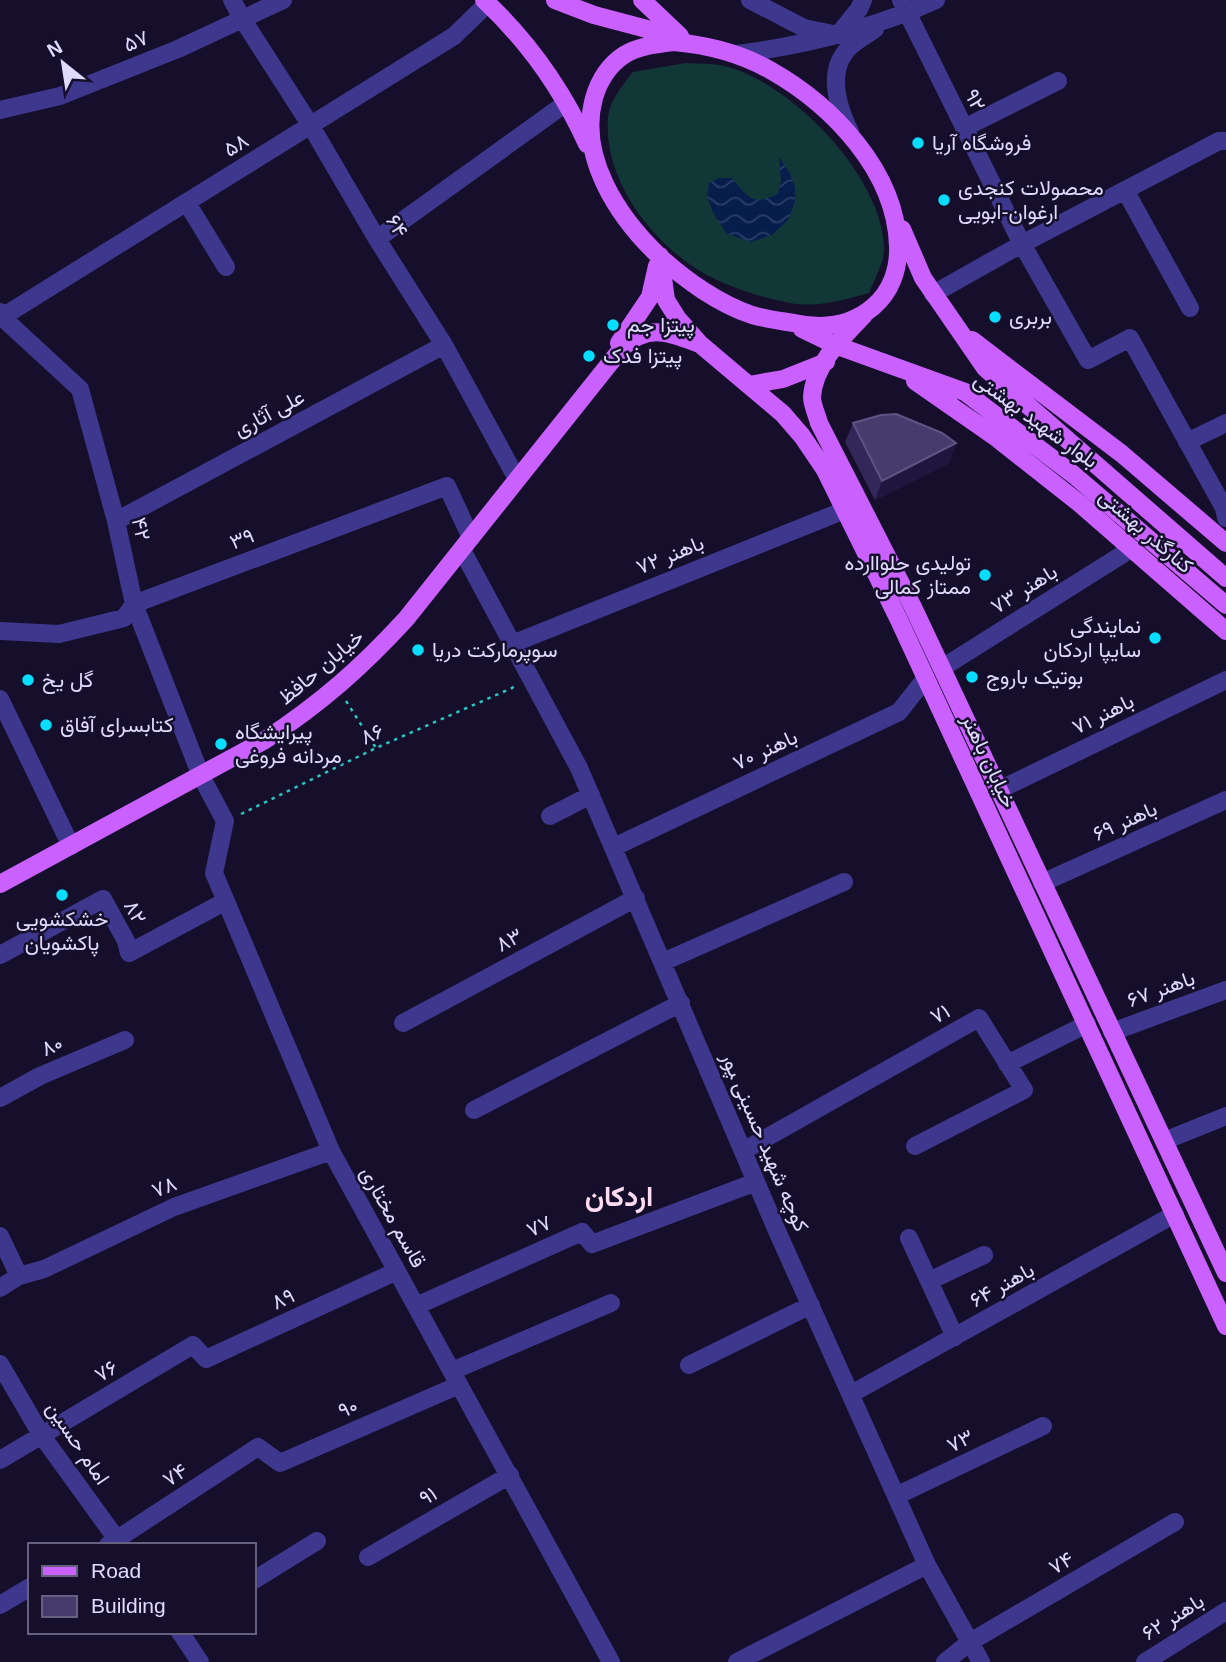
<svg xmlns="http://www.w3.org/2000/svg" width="1226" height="1662" viewBox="0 0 1226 1662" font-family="Arial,Vazirmatn,sans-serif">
  <defs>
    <pattern id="water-waves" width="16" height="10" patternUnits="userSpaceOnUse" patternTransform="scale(1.75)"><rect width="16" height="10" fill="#071e4d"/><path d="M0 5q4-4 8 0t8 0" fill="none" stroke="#2b3e68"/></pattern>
  </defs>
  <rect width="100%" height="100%" fill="#150f2c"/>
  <path fill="#123737" d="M686,63C698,64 712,63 724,66C791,82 882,176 884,247C885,261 874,280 869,293C844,300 816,308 790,303C760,297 727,287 700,271C650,240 604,180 608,119C609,101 622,86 633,72Z"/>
  <path fill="url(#water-waves)" d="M779,157L789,172L795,187V202L788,220L772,235L751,242L727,234L713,213L707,197L709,183L719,178H732C747,197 753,206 778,194L781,180Z"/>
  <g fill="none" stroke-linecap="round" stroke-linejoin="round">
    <path stroke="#28c5c1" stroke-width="2.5" stroke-dasharray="3.5 5" stroke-linecap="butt" d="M346,701L376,748
      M241,814L376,748L512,688L516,684"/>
    <path stroke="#3e378e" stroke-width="18" d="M232,0L243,20L311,126L377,239L444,345L517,479
      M750,0L804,28L838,35L859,9L863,0
      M901,0L1022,244L933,294
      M737,54C807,45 872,29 936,0
      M0,110L60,96L178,49L283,0
      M964,128L1058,81
      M850,132C837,105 825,68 852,45C859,39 868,34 875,29
      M1226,141H1219L1022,244L1088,360L1130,338L1224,508L1226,518
      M1125,190L1190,308
      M187,203L226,267
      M377,239L566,103
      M0,312L2,317L80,389L116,521L134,604L201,776L225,821L214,873L331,1151L611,1662
      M2,317L454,36L488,3
      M1187,442L1226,423
      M116,521L444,345
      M462,550L579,768L777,1231L927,1565L981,1662
      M0,631L59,634L124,618L134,604L447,486L471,538
      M512,644L845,510
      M942,668L1131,549
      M0,699L71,846
      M999,790L1226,680
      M550,816L591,795
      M614,847L899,712L925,679
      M1042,883L1226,800
      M0,955L103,899L126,941L129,953L226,901
      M663,962L844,882
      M403,1023L636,898
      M1112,1032L1226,990
      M1007,1064L1087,1024
      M0,1098L40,1076L125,1040
      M474,1110L681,1003
      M1164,1141L1226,1116
      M743,1151L979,1018L1024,1090L915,1146
      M0,1236L19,1276
      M909,1238L955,1337
      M929,1281L984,1255
      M0,1288L19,1276L44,1269L174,1207L331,1151
      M416,1306L582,1232L592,1244L756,1182
      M0,1364L42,1436L121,1545
      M689,1365L811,1305
      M452,1371L611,1303
      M851,1394L1175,1214
      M0,1460L193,1345L206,1359L397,1271
      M896,1496L1043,1426
      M108,1545L258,1447L280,1463L459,1385
      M368,1557L510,1475
      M254,1580L317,1541
      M0,1605L30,1587
      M180,1632L200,1662
      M737,1662L927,1565
      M945,1662L970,1642L1175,1522
      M1145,1662L1226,1611"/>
    <path stroke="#ca61ff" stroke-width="18" d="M484,0C528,41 562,89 587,144
      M555,0L594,15L681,38
      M642,0L680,36
      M674,42C708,45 740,53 770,70C832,105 896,171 898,246C899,269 891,292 873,307C851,326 822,329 794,323C780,321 766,319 752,315C719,304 685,280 659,256C618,217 578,157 594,98C599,81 609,65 624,55C638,46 658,44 674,42Z
      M902,229L923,278L985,368L1226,578
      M660,256L666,300L678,319L700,344L783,414L802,436L825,470L898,618L1226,1326
      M864,315C843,337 814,364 812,397C812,405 817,415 819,423L913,607L1226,1273
      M802,329L835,345L965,392L1074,475L1226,605
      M972,340L1122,454L1226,543
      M619,343L650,297L657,266
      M915,381L994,436L1079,503L1226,631
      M749,385L783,379L826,362
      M0,884L265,740C321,703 361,668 406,619L622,348C648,324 667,332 697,343"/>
  </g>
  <path fill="#33275a" d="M853,423L956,443L949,463L875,500L845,442Z"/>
  <path fill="#1f1640" d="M956,443L949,463L875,500L882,481Z"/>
  <path fill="#463b6c" stroke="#5e5483" stroke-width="2" d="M896,414L942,433L956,443L882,481L853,423L881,415Z"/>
  <g fill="#06ddff" stroke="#150f2c" stroke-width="2.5">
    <circle cx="918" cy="143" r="7"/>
    <circle cx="944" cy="200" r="7"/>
    <circle cx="995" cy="317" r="7"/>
    <circle cx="613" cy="325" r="7"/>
    <circle cx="589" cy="356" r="7"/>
    <circle cx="985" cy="575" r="7"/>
    <circle cx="1155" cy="638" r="7"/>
    <circle cx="418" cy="650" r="7"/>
    <circle cx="972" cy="677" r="7"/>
    <circle cx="28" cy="680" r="7"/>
    <circle cx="46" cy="725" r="7"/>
    <circle cx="221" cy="744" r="7"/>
    <circle cx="62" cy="895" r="7"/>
  </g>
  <g text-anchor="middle" stroke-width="5" stroke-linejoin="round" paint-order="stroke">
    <g font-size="21" fill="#e0daff" stroke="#150f2c">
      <text transform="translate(136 41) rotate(-22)" y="7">۵۷</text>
      <text transform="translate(975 100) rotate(63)" y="7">۹۲</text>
      <text transform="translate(236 145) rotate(-32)" y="7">۵۸</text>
      <text transform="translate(397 226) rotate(59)" y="7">۶۴</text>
      <text transform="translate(269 413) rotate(-28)" y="7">علی آثاری</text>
      <text transform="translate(1036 420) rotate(36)" y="7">بلوار شهید بهشتی</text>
      <text transform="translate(141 529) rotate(77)" y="7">۴۲</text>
      <text transform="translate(1146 531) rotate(41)" y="7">کنارگذر بهشتی</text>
      <text transform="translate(242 539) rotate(-21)" y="7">۳۹</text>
      <text transform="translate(670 555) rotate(-22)" y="7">باهنر ۷۲</text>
      <text transform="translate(1024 589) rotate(-32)" y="7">باهنر ۷۳</text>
      <text transform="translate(321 667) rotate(-40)" y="7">خیابان حافظ</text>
      <text transform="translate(1103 714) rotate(-26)" y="7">باهنر ۷۱</text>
      <text transform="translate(372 734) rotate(-24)" y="7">۸۶</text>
      <text transform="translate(765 750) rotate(-25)" y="7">باهنر ۷۰</text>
      <text transform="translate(989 761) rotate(65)" y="7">خیابان باهنر</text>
      <text transform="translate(1125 821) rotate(-24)" y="7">باهنر ۶۹</text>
      <text transform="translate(135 912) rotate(62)" y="7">۸۲</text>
      <text transform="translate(509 940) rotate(-28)" y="7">۸۳</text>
      <text transform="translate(1161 989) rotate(-20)" y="7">باهنر ۶۷</text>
      <text transform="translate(940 1014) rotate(-29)" y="7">۷۱</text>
      <text transform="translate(52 1046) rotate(-23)" y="7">۸۰</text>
      <text transform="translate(765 1142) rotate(67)" y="7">کوچه شهید حسینی ‍پور</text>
      <text transform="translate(164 1187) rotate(-22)" y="7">۷۸</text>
      <text transform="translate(393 1217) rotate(61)" y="7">قاسم مختاری</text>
      <text transform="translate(539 1226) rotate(-24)" y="7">۷۷</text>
      <text transform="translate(1002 1285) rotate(-29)" y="7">باهنر ۶۴</text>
      <text transform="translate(283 1299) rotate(-25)" y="7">۸۹</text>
      <text transform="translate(106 1371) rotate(-31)" y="7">۷۶</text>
      <text transform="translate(348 1408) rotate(-23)" y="7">۹۰</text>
      <text transform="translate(960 1441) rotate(-26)" y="7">۷۳</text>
      <text transform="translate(78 1443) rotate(56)" y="7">امام حسین</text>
      <text transform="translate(175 1475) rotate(-33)" y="7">۷۴</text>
      <text transform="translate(428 1496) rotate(-30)" y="7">۹۱</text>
      <text transform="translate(1061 1563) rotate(-30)" y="7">۷۴</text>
      <text transform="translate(1173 1617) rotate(-32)" y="7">باهنر ۶۲</text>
    </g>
    <g font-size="21" fill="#e0daff" stroke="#150f2c" text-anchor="start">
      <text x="932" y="150">فروشگاه آریا</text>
      <text x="958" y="195">محصولات کنجدی<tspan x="958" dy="24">ارغوان-ابویی</tspan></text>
      <text x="1009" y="324">بربری</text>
      <text x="627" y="332">پیتزا جم</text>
      <text x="603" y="363">پیتزا فدک</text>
      <text x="971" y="570" text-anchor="end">تولیدی حلواارده<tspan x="971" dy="24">ممتاز کمالی</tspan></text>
      <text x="1141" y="633" text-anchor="end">نمایندگی<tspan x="1141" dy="24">سایپا اردکان</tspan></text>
      <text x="432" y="657">سوپرمارکت دریا</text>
      <text x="986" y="684">بوتیک باروج</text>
      <text x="42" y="687">گل یخ</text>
      <text x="60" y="732">کتابسرای آفاق</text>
      <text x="235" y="739">پیرایشگاه<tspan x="235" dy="24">مردانه فروغی</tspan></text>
      <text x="62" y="926" text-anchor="middle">خشکشویی<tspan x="62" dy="24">پاکشویان</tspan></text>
    </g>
    <g font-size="28" font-weight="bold" fill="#ffdcf1" stroke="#150f2c">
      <text x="619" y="1206">اردکان</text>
    </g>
  </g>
  <rect x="28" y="1543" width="228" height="91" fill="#150f2c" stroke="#666080" stroke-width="2"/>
  <rect x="42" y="1566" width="35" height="10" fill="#ca61ff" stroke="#666080" stroke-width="2"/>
  <text x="91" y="1578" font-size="21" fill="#e0daff">Road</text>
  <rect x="42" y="1596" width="35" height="21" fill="#463b6c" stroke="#666080" stroke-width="2"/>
  <text x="91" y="1613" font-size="21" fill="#e0daff">Building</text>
  <g transform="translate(63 63) rotate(330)" stroke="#150f2c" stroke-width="5" paint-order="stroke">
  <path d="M0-5L12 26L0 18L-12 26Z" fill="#e0daff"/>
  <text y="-10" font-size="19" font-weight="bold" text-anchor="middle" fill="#e0daff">N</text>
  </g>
</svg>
